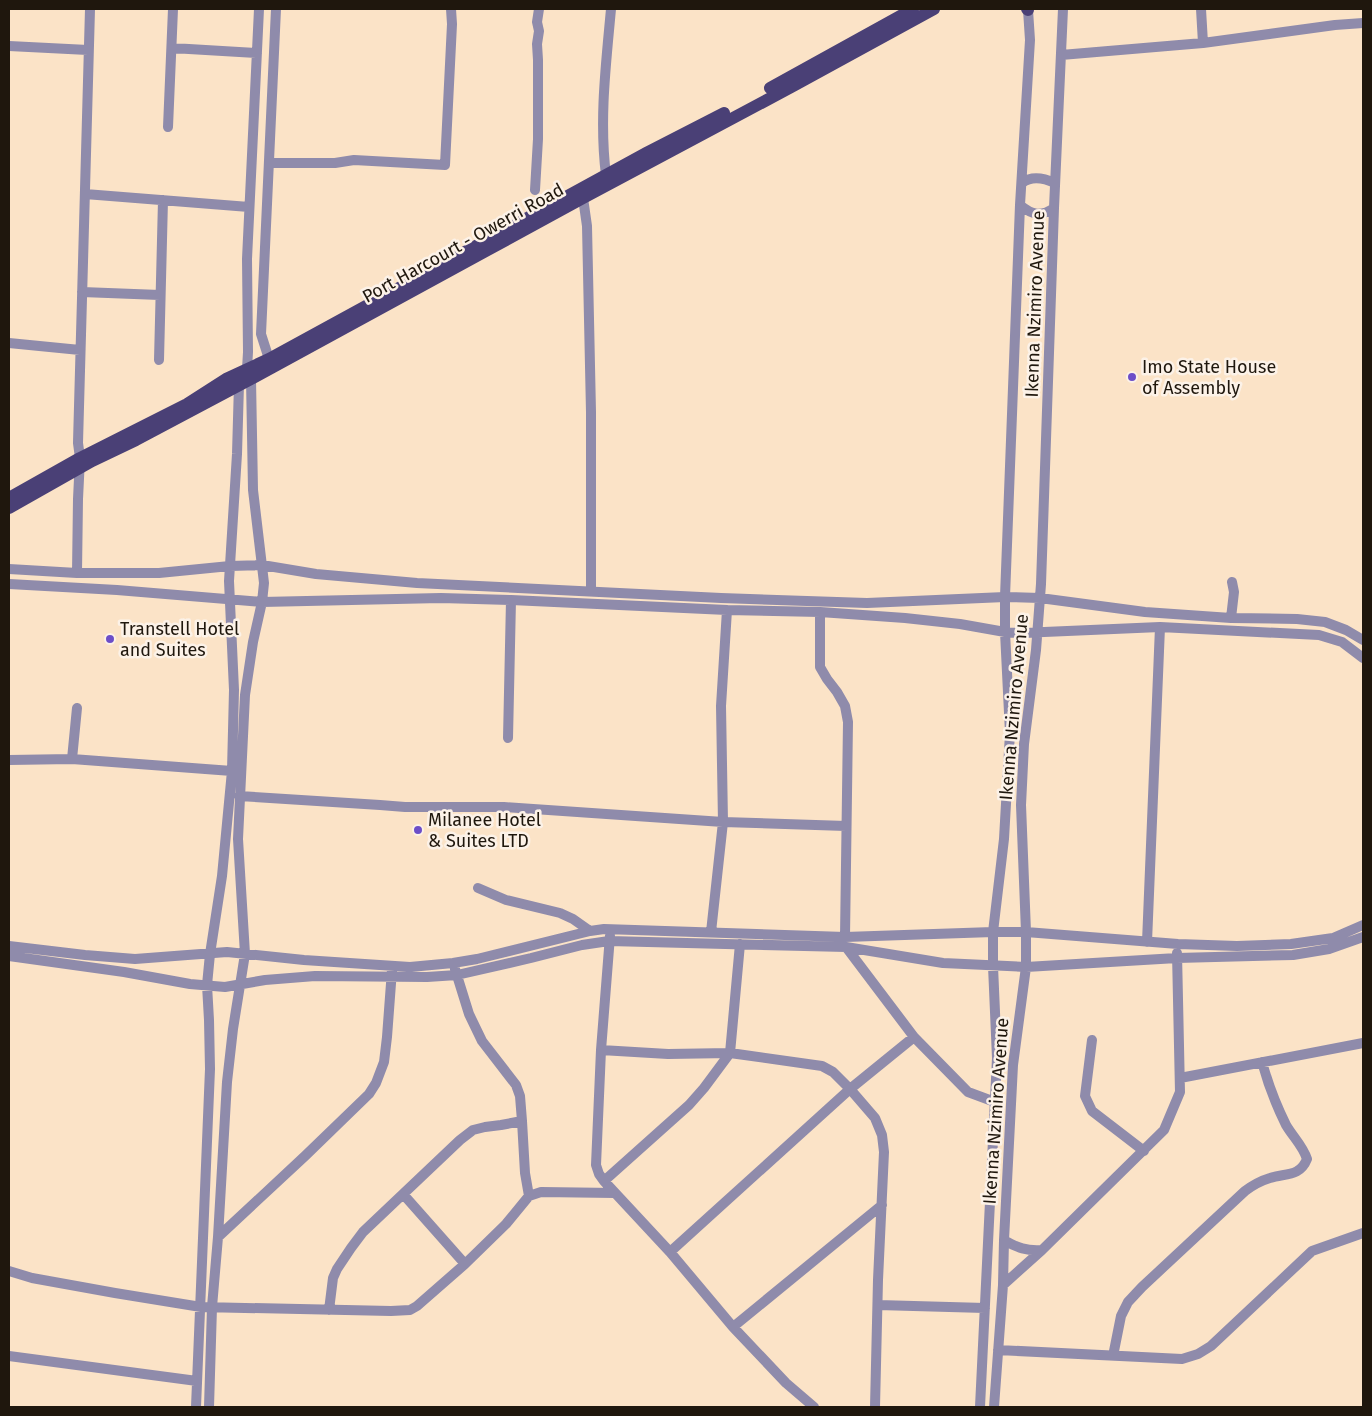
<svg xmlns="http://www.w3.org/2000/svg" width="1372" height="1416" viewBox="0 0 1372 1416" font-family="'Fira Sans',sans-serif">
  <rect width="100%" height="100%" fill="#fbe3c7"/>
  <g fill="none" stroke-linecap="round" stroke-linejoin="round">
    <path stroke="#8f8bab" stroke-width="10" d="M1201,9L1203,43
      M9,46L88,50
      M172,48L257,53
      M1061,55L1203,43L1335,25L1363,23
      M168,127L173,9
      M269,163H335L354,160L445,165L452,24L451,9
      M606,175C599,120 606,64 611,9
      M1022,183C1032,175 1044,178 1055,183
      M535,190L538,139V60L537,44L539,31L537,22L539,9
      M85,194L249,207
      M583,198L587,226L591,412V592
      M1020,205C1032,215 1041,217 1054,208
      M82,292L160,295
      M9,343L80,350
      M269,359L261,334L276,9
      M159,360L163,200
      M247,369L248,352L247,259L259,9
      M9,569L77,573H159L230,566L262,565L316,574L417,583L721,598L867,603L1005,597L1040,598L1145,612L1231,618L1297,619L1325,622L1346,630L1363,640
      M77,573L78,499L80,458L78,443L90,9
      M9,584L117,590L262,602L441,598L511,600L727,610L820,612L905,618L960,624L1005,632L1021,633L1160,627L1319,635L1342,642L1363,658
      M820,612V667L827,679L837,692L845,706L848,722L845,937
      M1231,618L1234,592L1232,582
      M508,738L511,600
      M72,759L77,708
      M9,760L72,759L232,771
      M239,796L380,805L405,807H504L723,822L846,826
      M478,888L506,900L560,913L573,919L590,931
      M711,932L723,822L721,706L727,610
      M610,936L601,1050L596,1165L599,1174L604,1181L670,1252L733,1327L786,1383L814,1407
      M1147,942L1160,627
      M9,946L85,955L135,959L227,952L304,960L410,967L453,963L477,959L590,931L604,929L845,937L993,932H1026L1178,944L1237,946L1291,944L1333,938L1363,925
      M846,947L914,1037L968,1092L995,1102
      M9,956L124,972L190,984L225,987L265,980L315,976L427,977L457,975L531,958L582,945L609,941L846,947L943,963L1026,967L1177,958L1293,955L1329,949L1363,937
      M455,969L469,1014L482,1041L516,1085L520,1096L522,1121
      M1092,1040L1085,1096L1092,1111L1144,1151
      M601,1050L668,1054L730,1053L822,1066L833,1072L850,1089L875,1118L882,1135L884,1152L878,1280L875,1407
      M1180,1078L1363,1043
      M604,1181L689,1105L704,1088L730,1053L740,944
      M403,1194L465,1264
      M218,1237L305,1156L369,1094L376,1083L384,1062L387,1037L392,970
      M1004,1240C1017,1248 1027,1251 1042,1250
      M670,1252L850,1089L914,1037
      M9,1271L32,1278L115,1293L201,1307L391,1311L410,1310L417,1306L465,1264L506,1224L529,1196L541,1192L615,1193
      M1003,1285L1042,1250L1164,1130L1180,1092L1177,953
      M878,1305L985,1308
      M329,1310L333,1278L337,1269L351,1248L363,1232L460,1140L473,1130L485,1127L501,1125L522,1121L525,1173L529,1196
      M733,1327L882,1205
      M998,1350L1182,1359L1198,1354L1211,1346L1312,1251L1363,1233
      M9,1356L197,1381
      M1113,1356L1121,1316L1128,1302L1142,1287L1245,1191C1253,1185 1260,1181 1270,1178C1285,1173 1300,1177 1307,1159C1303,1146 1293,1137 1286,1125C1276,1105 1268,1084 1262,1062
      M196,1407L210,1069L209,1020L207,985L210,954L222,876L232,771L234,690L229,581L237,454L239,384
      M209,1407L212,1307L218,1237L227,1082L233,1029L245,954L238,839L245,695L253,642L262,602L264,583L253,490L251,379
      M980,1407L997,1058L993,966V932L1004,839L1010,733L1005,632V597L1020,205L1030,40L1028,10
      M994,1407L1003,1285L1004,1240L1013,1065L1026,967V932L1021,805L1024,744L1036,650L1041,584L1054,208L1063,9"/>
    <path stroke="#4a4076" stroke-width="12" d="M1027,9L1028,10
      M770,88L913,9
      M9,498L80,458L187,404L226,379L269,359L648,152L724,113
      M9,508L92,461L136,440L251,379L583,198L795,85L934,9"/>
  </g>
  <g fill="#6c4ec8" stroke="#fcf2e8" stroke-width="2">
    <circle cx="1132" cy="377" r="5"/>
    <circle cx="110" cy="639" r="5"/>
    <circle cx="418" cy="830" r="5"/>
  </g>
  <g text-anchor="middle" stroke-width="5" stroke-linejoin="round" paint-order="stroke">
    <g font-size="18" fill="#1f170d" stroke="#fcf2e8">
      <text transform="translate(463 243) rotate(-29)" y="6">Port Harcourt - Owerri Road</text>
      <text transform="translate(1035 304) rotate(-88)" y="6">Ikenna Nzimiro Avenue</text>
      <text transform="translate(1014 707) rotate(-85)" y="6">Ikenna Nzimiro Avenue</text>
      <text transform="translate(996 1111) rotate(-86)" y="6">Ikenna Nzimiro Avenue</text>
    </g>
    <g font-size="18" fill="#1f170d" stroke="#fcf2e8" text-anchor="start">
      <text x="1142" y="373">Imo State House<tspan x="1142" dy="21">of Assembly</tspan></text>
      <text x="120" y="635">Transtell Hotel<tspan x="120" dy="21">and Suites</tspan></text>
      <text x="428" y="826">Milanee Hotel<tspan x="428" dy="21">&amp; Suites LTD</tspan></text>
    </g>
  </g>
  <rect width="1372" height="1416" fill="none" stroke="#1f170d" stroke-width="20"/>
</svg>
